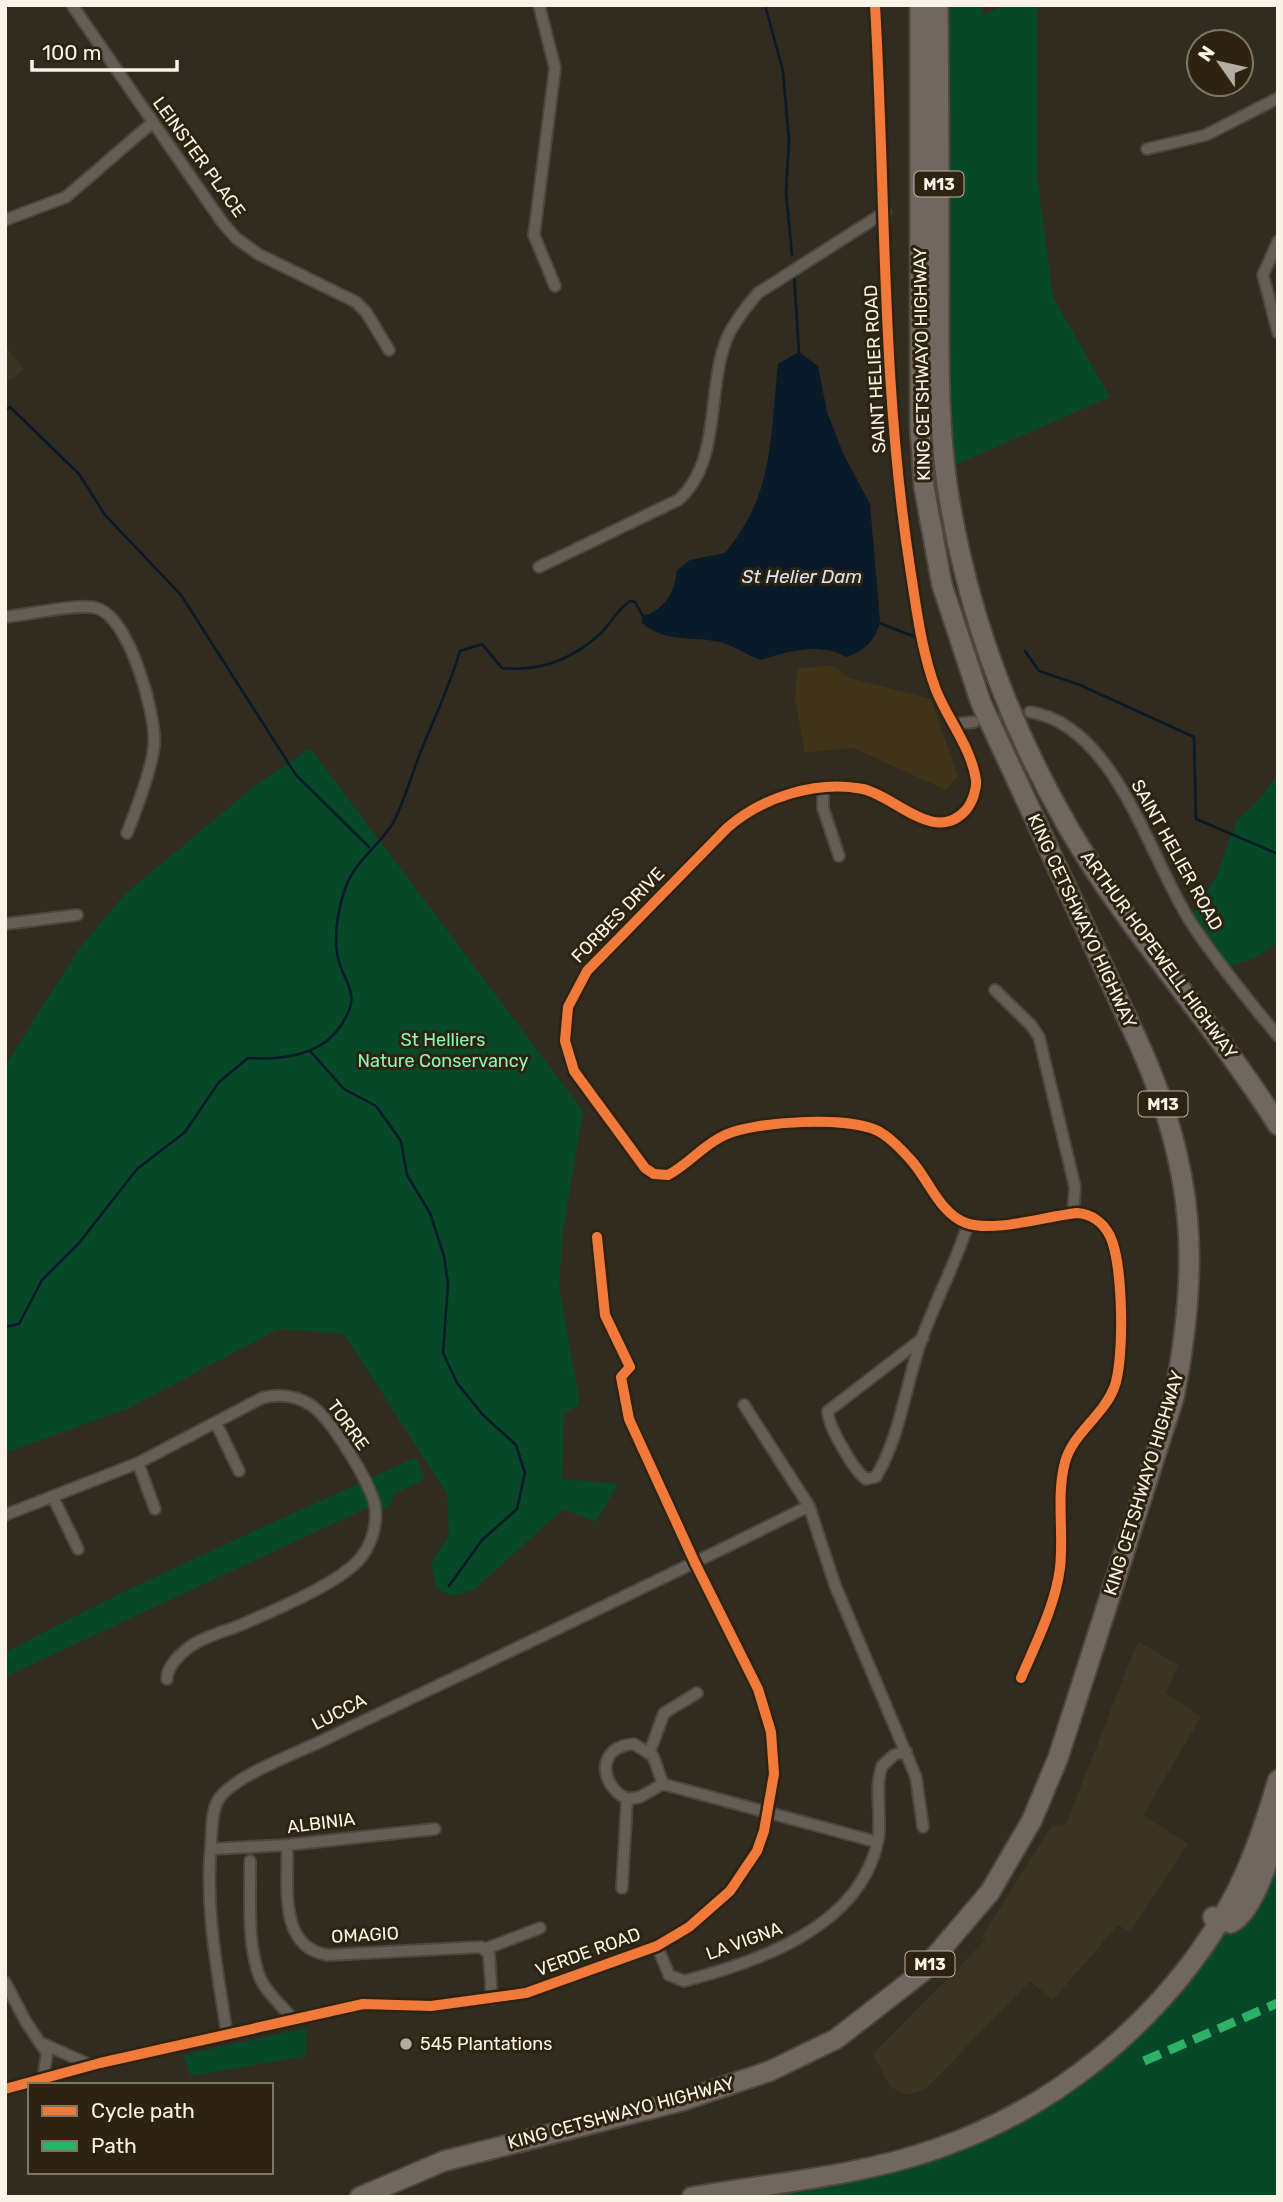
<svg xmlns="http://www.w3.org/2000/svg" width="1283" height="2202" viewBox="0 0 1283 2202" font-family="Rubik,sans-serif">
  <rect width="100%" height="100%" fill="#312b20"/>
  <path fill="#3f331a" d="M831,665L850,678L931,699L958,776L946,790L853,748L805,753L795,700L797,669Z"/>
  <path fill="#3b3423" d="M5,345L24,370L5,383Z
    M1138,1641L1178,1665L1166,1693L1201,1717L1143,1815L1188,1844L1130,1932L1118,1925L1053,2000L1030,1981L926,2089L907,2095L890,2087L873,2054L986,1939L982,1936L1052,1825L1066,1824Z"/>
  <path fill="#074828" d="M940,5H982L983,15L1006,5H1037V176L1053,297L1110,397L946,469Z
    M310,748L583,1111L563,1231L559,1286L580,1405L564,1413L562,1479L618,1484L596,1522L563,1509L475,1589L451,1596L436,1588L431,1563L449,1535L447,1494L344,1334L279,1329L129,1408L5,1453V1066L78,950L125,894L250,790Z
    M1278,774V942L1257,957L1225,968L1189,919L1217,875L1237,820L1259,800Z
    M416,1457L425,1479L394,1494L389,1508L365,1509L5,1677V1653C139,1580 279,1521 416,1457Z
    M1278,1780V2197H692L935,2149L1090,2065L1203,1945Z
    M306,2028V2056L191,2076L183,2055Z"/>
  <path fill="#091a28" d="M799,352L818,366L827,412L843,453L870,504L880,622C874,642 866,650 846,657C821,642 788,651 761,660C749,656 738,648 726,644C696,634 668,645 642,623V616C665,611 675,591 677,570L690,560L725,553C775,493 770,436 778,364Z"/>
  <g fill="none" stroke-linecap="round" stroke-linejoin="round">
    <path stroke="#091a28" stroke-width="2.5" d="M765,5L783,71L789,141L786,192L792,255
      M794,275L799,352
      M5,410L10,407L79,474L105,515L181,595L296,775L369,847
      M877,622L918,638
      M1025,651L1039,671L1080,685L1194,737L1196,819L1278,854
      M310,1051L344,1089L376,1106L401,1141L407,1175L430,1213L444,1256L448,1284L443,1353L457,1383L483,1415L516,1445L525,1473L517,1509L482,1540L449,1586
      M5,1327L19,1324L42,1280L79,1243L137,1169L185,1132L219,1082L248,1058C280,1060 320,1056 340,1027C365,990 342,986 337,953C334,931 339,904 347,884C357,859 384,841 394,821C406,797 413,770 423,746C436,714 450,685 460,651L482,644L502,668C539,672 573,659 601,633C611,623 617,610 630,601L635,602L643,616"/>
    <path stroke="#4f493e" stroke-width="10" stroke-dasharray="10 5" stroke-linecap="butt" d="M984,720L1030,712"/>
    <g stroke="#4d483f" stroke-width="14">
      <path id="street" d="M72,5L222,222L236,238L258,254L356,302L366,312L389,350
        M539,5L555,68L534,235L555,286
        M875,5C886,194 881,387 911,574C917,613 922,653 936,690C948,720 971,747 976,780C977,789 972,803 966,810C935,845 895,796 863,789C817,780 762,797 727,828L587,971L568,1007L565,1041L574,1071L645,1168L654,1174L668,1175C689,1164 704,1144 725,1135C755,1121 848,1116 878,1131C890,1137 901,1149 910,1159C928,1178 939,1213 966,1223C994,1233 1046,1216 1077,1213C1091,1214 1103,1222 1110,1236C1123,1262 1125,1361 1114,1388C1103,1416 1073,1433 1065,1462C1056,1496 1064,1533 1060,1568C1055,1606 1036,1643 1021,1678
        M1147,149L1206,135L1278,98
        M5,220L66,197L153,122
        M1278,241L1263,275L1278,333
        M539,567L678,500C722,463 706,389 727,338C734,322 747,306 758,293L885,212
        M5,617C26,615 78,603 96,608C129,615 157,716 154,746C151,772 137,808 127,833
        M1030,712C1115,725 1149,857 1190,921C1216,961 1247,999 1278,1036
        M953,724L974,722
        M823,789V808L839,856
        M5,924L77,915
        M995,990L1031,1025L1039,1037L1075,1187L1073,1213
        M923,1338L828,1411C827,1425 855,1472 866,1479L876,1477C900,1436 905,1388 920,1344C934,1303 955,1265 968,1224
        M744,1405L809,1506
        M216,1423L239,1471
        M138,1463L155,1509
        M53,1497L78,1549
        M5,1515L138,1463L262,1398C277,1394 295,1395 309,1404C330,1416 370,1482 375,1506C378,1525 371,1547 358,1561C334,1586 268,1613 236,1627C221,1632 204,1637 191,1646C181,1653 167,1666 167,1679
        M634,1744L653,1756L663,1784L640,1797L627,1799C598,1784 597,1746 634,1744Z
        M650,1751L664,1713L697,1693
        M663,1784L877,1842
        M287,1845C289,1884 277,1948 328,1955L481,1947L489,1954L492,1999
        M211,1849L287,1845L435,1829
        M250,1861C251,1897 246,1946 261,1980C268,1994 282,2006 292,2018
        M622,1888L627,1799
        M657,1946L669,1975L684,1981C759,1962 861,1926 878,1840C882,1816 874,1789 882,1766L894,1755L906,1751
        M485,1949L540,1928
        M5,1982L26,2022L47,2053L43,2079
        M227,2034C217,1969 205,1909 211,1844C212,1831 211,1815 217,1802C229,1777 300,1752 326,1739C487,1662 649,1586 809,1506L835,1585L916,1777L923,1827
        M44,2044L90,2065
        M5,2089L100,2063L363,2004L431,2006L526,1993L657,1946L689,1927L730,1891L757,1851L764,1831L774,1774L771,1732L758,1689L695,1563L629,1419L621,1377L630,1367L605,1315L597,1237"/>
    </g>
    <g stroke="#4d483f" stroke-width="23">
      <path id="highway" d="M938,5C939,96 939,188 939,279C939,355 937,434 951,509C971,622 1011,728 1068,827C1129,932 1213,1022 1278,1125
        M1213,1917L1231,1923C1255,1910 1271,1852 1278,1827
        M360,2197L444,2161L681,2101L770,2071L836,2039L921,1973L990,1892L1032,1820L1058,1758L1174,1397C1200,1266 1195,1171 1141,1048L981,703L942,585L924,487L920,427V5
        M692,2197C773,2183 859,2176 936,2149C1053,2109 1155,2026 1220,1921C1247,1878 1264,1828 1278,1780"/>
    </g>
    <use href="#street" stroke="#635f57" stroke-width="10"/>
    <use href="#highway" stroke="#726661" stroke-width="19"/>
    <path stroke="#2db169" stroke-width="9" stroke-dasharray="18 9" stroke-linecap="butt" d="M1144,2061L1278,2003"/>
    <g stroke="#2d2310" stroke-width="15">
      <path id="cycleway" d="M875,5C886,194 881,387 911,574C917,613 922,653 936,690C948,720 971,747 976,780C977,789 972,803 966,810C935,845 895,796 863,789C817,780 762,797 727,828L587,971L568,1007L565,1041L574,1071L645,1168L654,1174L668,1175C689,1164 704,1144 725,1135C755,1121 848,1116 878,1131C890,1137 901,1149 910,1159C928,1178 939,1213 966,1223C994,1233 1046,1216 1077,1213C1091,1214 1103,1222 1110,1236C1123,1262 1125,1361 1114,1388C1103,1416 1073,1433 1065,1462C1056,1496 1064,1533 1060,1568C1055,1606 1036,1643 1021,1678
        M5,2089L100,2063L363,2004L431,2006L526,1993L657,1946L689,1927L730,1891L757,1851L764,1831L774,1774L771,1732L758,1689L695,1563L629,1419L621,1377L630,1367L605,1315L597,1237"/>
    </g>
    <use href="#cycleway" stroke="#f17a3a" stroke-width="10"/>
  </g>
  <circle fill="#b4aea2" stroke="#2d2310" stroke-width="2.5" cx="406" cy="2044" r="7"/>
  <g text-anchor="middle" stroke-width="6" stroke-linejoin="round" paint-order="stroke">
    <g fill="#2d2310" stroke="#bcb5a7" stroke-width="2">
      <rect x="914.5" y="171.5" width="49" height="25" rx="5"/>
      <rect x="1138.5" y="1091.5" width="49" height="25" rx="5"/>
      <rect x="905.5" y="1951.5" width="49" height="25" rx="5"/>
    </g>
    <g font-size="16" font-weight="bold" fill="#faf4e8">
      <text x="939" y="190">M13</text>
      <text x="1163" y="1110">M13</text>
      <text x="930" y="1970">M13</text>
    </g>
    <g font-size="18" fill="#faf4e8" stroke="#2d2310">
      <text transform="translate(199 157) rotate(54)" y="6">LEINSTER PLACE</text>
      <text transform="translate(922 364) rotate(-91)" y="6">KING CETSHWAYO HIGHWAY</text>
      <text transform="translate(875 369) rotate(-93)" y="6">SAINT HELIER ROAD</text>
      <text transform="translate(1177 855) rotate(61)" y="6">SAINT HELIER ROAD</text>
      <text transform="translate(618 915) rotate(-46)" y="6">FORBES DRIVE</text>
      <text transform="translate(1082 921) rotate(65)" y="6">KING CETSHWAYO HIGHWAY</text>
      <text transform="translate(1159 955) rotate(54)" y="6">ARTHUR HOPEWELL HIGHWAY</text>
      <text transform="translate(348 1425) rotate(54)" y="6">TORRE</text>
      <text transform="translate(1144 1483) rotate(-73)" y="6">KING CETSHWAYO HIGHWAY</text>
      <text transform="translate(339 1712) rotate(-27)" y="6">LUCCA</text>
      <text transform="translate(321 1823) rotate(-7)" y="6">ALBINIA</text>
      <text transform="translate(365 1935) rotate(-3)" y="6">OMAGIO</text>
      <text transform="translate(744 1941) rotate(-20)" y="6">LA VIGNA</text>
      <text transform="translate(588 1952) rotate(-20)" y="6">VERDE ROAD</text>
      <text transform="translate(621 2113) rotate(-15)" y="6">KING CETSHWAYO HIGHWAY</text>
    </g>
    <g font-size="18" fill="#89f7b5" stroke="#2d2310">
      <text x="443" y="1046">St Helliers<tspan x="443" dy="21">Nature Conservancy</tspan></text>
    </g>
    <g font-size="18" fill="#faf4e8" stroke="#2d2310" text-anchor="start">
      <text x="420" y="2050">545 Plantations</text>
    </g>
    <g font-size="19" font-style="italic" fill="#d6e6f6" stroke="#2d2310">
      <text x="802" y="583">St Helier Dam</text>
    </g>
  </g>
  <rect width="1283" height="2202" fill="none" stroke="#faf4e8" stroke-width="14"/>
  <rect x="28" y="2083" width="245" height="91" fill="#2d2310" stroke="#7f7766" stroke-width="2"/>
  <rect x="42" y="2106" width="35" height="10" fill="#f17a3a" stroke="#7f7766" stroke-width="2"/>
  <text x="91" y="2118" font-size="21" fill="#faf4e8">Cycle path</text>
  <rect x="42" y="2141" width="35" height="10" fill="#2db169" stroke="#7f7766" stroke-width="2"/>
  <text x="91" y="2153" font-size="21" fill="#faf4e8">Path</text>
  <g transform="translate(1220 63) rotate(304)"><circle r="33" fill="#2d2310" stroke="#7f7766" stroke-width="2"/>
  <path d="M0-5L12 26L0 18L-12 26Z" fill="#b4aea2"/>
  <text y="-10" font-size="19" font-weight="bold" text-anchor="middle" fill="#faf4e8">N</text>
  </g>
  <path d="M32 60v10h145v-10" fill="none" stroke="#faf4e8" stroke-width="3.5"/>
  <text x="42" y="60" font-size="21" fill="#faf4e8" stroke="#2d2310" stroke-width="5" paint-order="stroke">100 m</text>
</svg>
